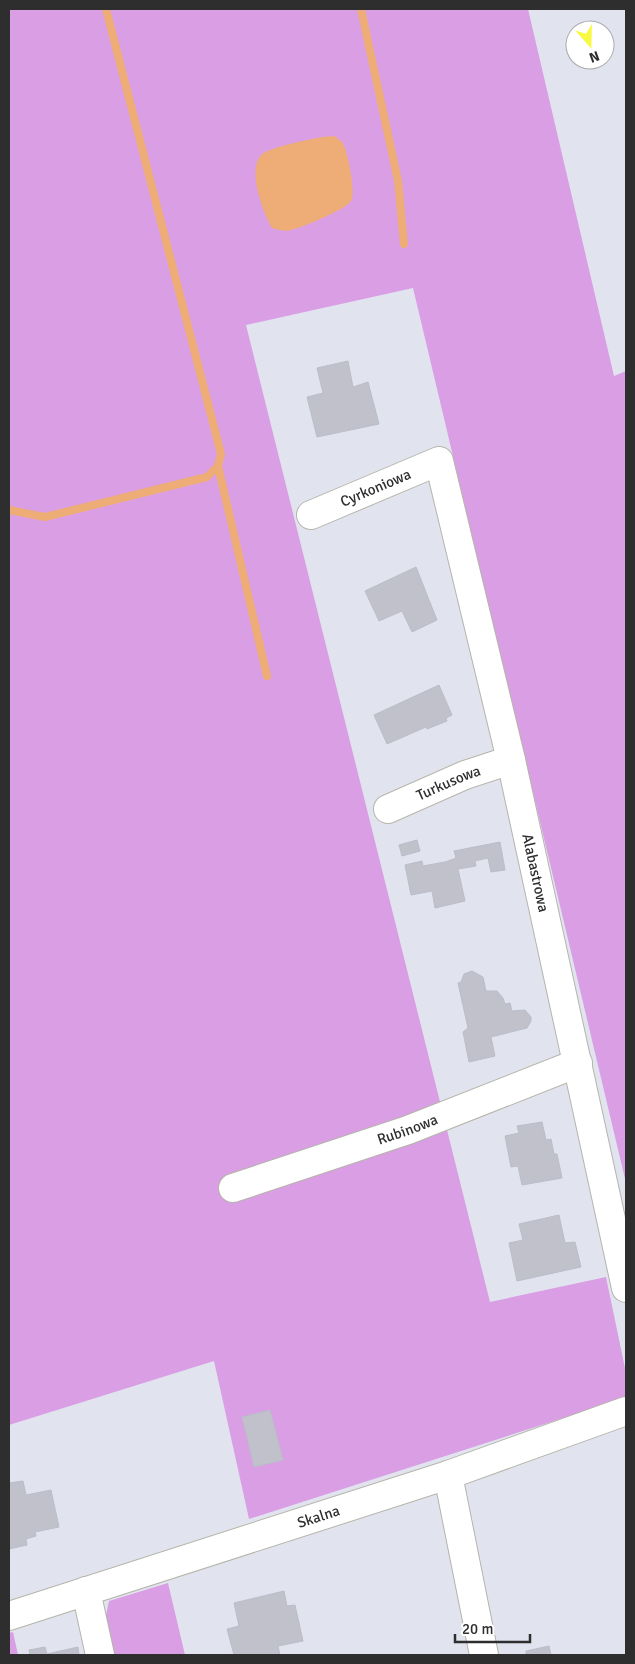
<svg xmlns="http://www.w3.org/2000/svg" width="635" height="1664" viewBox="0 0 635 1664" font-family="Signika,sans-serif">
  <rect width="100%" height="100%" fill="#e1e4ef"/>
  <path fill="#d99ee4" d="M9,9H528L614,376L626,371V1183L413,288L246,325L490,1302L606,1277L626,1373V1398L249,1519L214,1361L9,1425Z
    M168,1583L185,1655H112L105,1620L109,1601Z
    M13,1632L18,1655H9V1633Z"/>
  <path fill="#eead76" d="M334,136C337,138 342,141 343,144C348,152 356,193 351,201C345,210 303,227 291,230C285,232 279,230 272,228C263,212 247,171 261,155C268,147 322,136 334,136Z"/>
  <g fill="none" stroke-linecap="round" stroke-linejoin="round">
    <path stroke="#eead76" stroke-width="8" d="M361,9L398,181L404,244
      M218,466L267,676
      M9,510L45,517L207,477L218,466L221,454L106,9"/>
  </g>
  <path fill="#c0c1ca" stroke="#babdca" d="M348,361L353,387L368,382L379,424L317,437L307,397L323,393L317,368Z
    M416,567L437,620L412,632L402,611L379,621L365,591Z
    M439,685L452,715L446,718L447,721L427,729L426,727L387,744L374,715Z
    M417,840L420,851L402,856L399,845Z
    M500,842L505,870L491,872L488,858L475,861L476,866L458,869L465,901L435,908L432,891L411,895L405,865L422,861L423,866L445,862L456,858L454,851Z
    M472,971L483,977L486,991H497L503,998L505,1004L510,1003L512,1011L525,1010L531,1017V1021L527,1028L491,1037L495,1056L469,1062L463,1032L468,1028L458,983L461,982L464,974Z
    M542,1122L546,1140L551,1139L554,1154H557L562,1178L522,1185L518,1166L511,1167L505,1136L519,1133L517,1126Z
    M559,1215L565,1243L575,1242L581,1267L517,1281L509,1243L523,1240L519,1224Z
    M270,1410L283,1460L254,1467L242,1417Z
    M23,1481L26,1495L51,1490L59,1527L35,1532L36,1536L26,1539L27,1545L9,1549V1483Z
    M284,1591L287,1606L295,1605L303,1641L278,1646L280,1655H234L227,1629L239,1626L234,1603Z
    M549,1646L551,1655H526V1651Z
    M45,1647L47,1654L78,1647L79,1655H30L29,1650Z"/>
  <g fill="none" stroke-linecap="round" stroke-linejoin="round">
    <g stroke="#b5b5aa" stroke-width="30">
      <g id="minor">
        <path id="s1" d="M311,515L439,461L511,760L626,1288"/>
        <path id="s2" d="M388,809L465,775L511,760"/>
        <path id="s3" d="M233,1188L408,1130L578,1063"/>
        <path d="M448,1475L484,1655"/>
        <path d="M86,1591L100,1655"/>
        <path id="s4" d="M9,1616L448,1475L626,1411"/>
      </g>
    </g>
    <use href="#minor" stroke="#fff" stroke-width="28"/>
  </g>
  <g text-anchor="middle" stroke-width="5" stroke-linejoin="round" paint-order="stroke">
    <g font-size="15" fill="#2e2e2e" stroke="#fff">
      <text dy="5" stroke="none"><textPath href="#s1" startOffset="70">Cyrkoniowa</textPath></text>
      <text dy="5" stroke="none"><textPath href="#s2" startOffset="66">Turkusowa</textPath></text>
      <text dy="5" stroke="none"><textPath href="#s1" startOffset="562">Alabastrowa</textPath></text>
      <text dy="5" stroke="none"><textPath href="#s3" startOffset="184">Rubinowa</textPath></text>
      <text dy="5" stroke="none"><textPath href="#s4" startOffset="325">Skalna</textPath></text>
    </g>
  </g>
  <rect width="635" height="1664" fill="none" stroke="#2e2e2e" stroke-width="20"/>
  <g transform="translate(590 45) rotate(160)"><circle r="24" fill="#ffffff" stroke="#ababab"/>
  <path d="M0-4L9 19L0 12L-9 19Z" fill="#f8f943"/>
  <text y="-8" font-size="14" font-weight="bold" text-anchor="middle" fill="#2e2e2e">N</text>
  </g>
  <path d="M455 1634v8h75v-8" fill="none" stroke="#2e2e2e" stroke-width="2.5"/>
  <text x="462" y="1634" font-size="15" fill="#2e2e2e" stroke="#ffffff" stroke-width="4" paint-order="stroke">20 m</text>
</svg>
